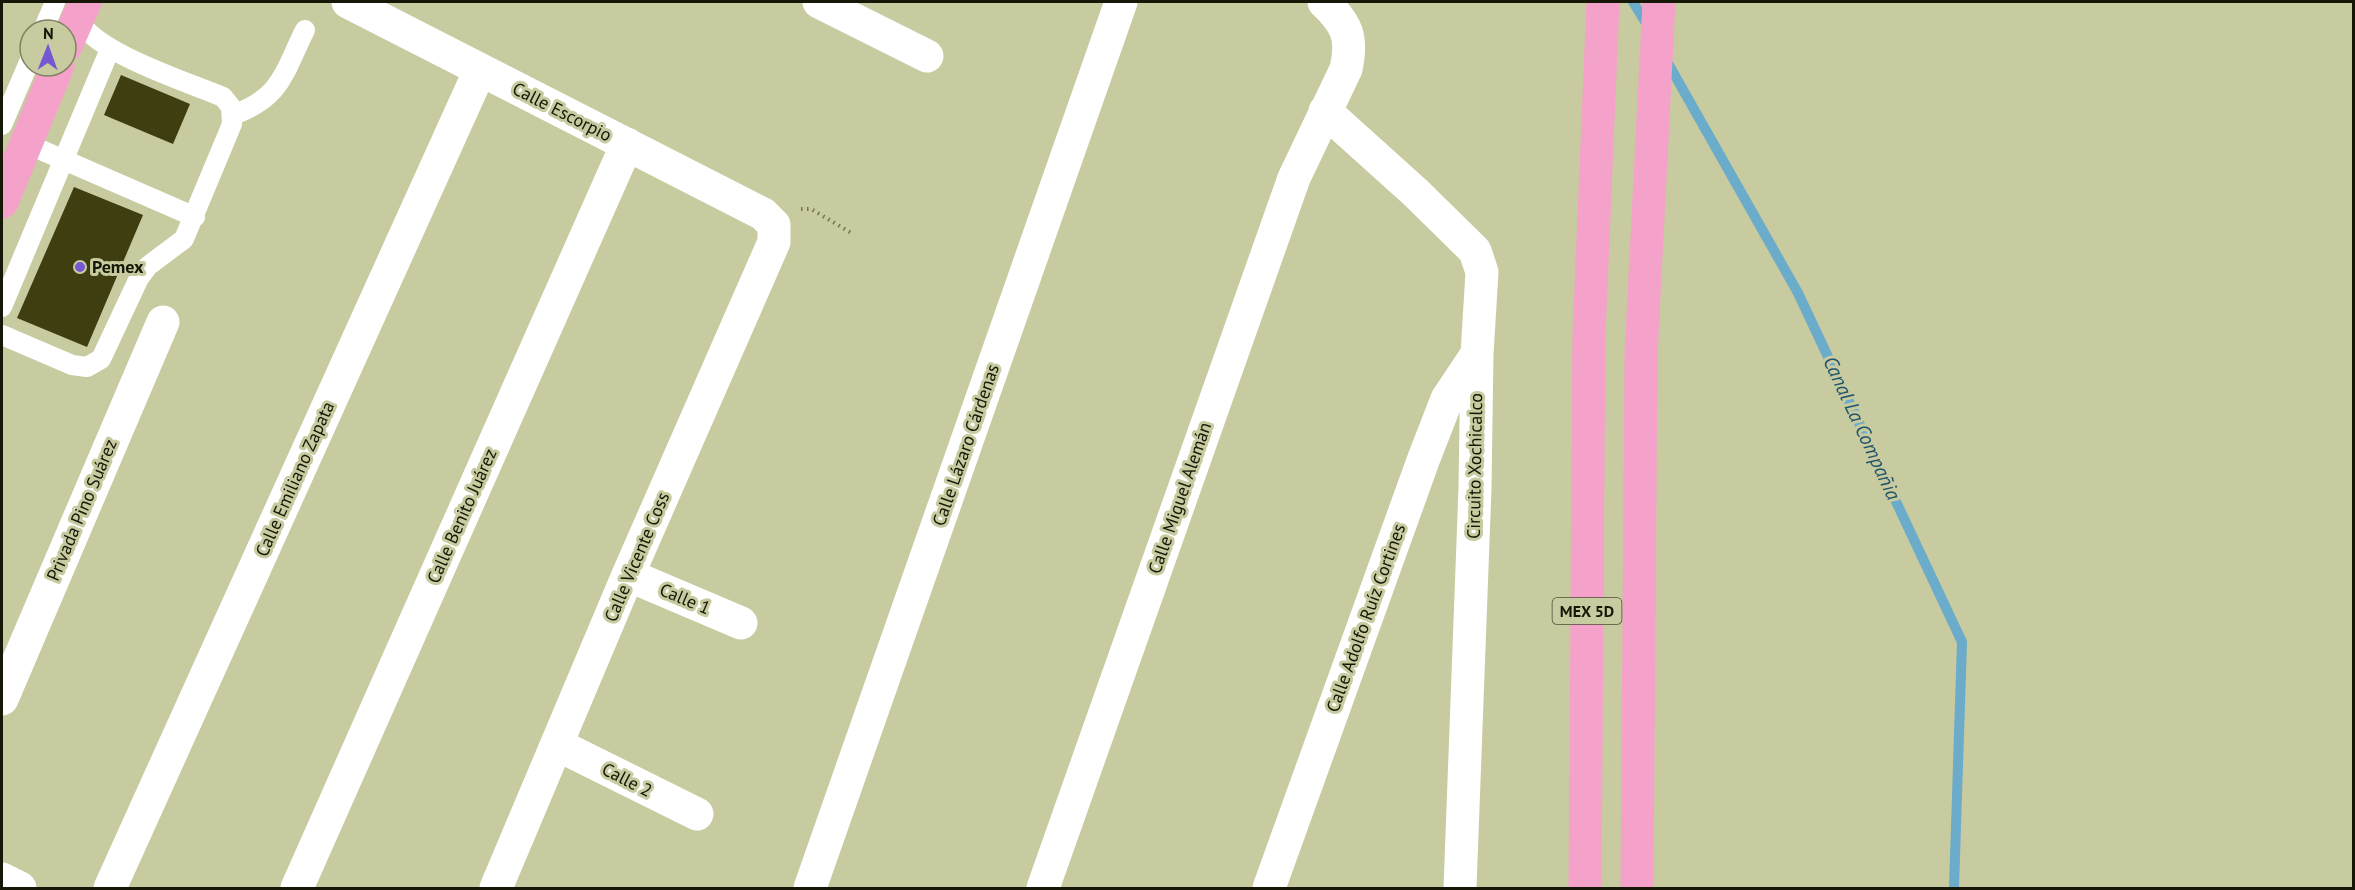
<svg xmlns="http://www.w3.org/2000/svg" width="2355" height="890" viewBox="0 0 2355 890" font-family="'PT Sans',sans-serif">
  <rect width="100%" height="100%" fill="#c8ca9f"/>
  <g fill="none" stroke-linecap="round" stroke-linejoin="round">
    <path stroke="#6aacca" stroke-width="10" d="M1633,2L1649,28
      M1665,58L1798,293L1962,642L1954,888"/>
  </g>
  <path fill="#3e3e10" d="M121,75L190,104L173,144L104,115Z
    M74,187L143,215L87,347L17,318Z"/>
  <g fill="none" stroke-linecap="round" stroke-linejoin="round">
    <path stroke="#727355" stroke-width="4" stroke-dasharray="1.5 4.5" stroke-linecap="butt" d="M801,209H811L853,234"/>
    <path stroke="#fff" stroke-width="20" d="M43,30L55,2
      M233,115C282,97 283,74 305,30
      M2,125L30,60
      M25,143L195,217
      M2,307L110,49
      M2,335L72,365L87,367L101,359L139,278L148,266L184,239L232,124L231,107L223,97C188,82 92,52 78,18"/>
    <path stroke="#fff" stroke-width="33" d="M348,2L763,214L774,225V242L628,575L496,888
      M819,2L927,56
      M1325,111L1416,193L1475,251L1482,272L1477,354L1475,488L1460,888
      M628,575L741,623
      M2,699L163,322
      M558,745L697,814
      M2,879L20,888
      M110,888L480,70
      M297,888L627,144
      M810,888L1121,2
      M1043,888L1294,178L1346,69C1353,37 1347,24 1324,2
      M1269,888L1424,458L1447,399L1477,354"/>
    <path stroke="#f5a2ca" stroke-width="33" d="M66,46L85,2
      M2,202L58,66
      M1585,888L1589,334L1603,2
      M1637,888L1641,354L1659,2"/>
  </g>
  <circle fill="#7458d2" stroke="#c8ca9f" stroke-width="2" cx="80" cy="267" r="6"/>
  <g text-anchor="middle" stroke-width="6" stroke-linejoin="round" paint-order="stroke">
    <rect fill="#c8ca9f" stroke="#4b4d35" stroke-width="1.5" x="1552.5" y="598" width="69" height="26" rx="4.5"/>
    <g font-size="16" font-weight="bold" fill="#161707">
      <text x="1587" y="617">MEX 5D</text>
    </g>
    <g font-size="18" fill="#161707" stroke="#c8ca9f">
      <text transform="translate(562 112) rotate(27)" y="6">Calle Escorpio</text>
      <text transform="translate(966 445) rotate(-71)" y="6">Calle Lázaro Cárdenas</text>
      <text transform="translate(1475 466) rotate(-89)" y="6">Circuito Xochicalco</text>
      <text transform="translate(295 479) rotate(-66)" y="6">Calle Emiliano Zapata</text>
      <text transform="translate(1180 498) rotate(-71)" y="6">Calle Miguel Alemán</text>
      <text transform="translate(82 510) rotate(-67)" y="6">Privada Pino Suárez</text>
      <text transform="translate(462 516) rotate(-66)" y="6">Calle Benito Juárez</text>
      <text transform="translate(637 557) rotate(-67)" y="6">Calle Vicente Coss</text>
      <text transform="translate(685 599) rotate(23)" y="6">Calle 1</text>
      <text transform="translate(1366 618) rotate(-70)" y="6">Calle Adolfo Ruíz Cortines</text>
      <text transform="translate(627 780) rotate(27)" y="6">Calle 2</text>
    </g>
    <g font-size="18" font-weight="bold" fill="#161707" stroke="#c8ca9f" text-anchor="start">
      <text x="92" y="273">Pemex</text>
    </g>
    <g font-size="20" font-style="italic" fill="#20556b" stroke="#c8ca9f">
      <text transform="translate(1862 428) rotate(65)" y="7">Canal La Compañia</text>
    </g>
  </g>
  <rect width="2355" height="890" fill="none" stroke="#161707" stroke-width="6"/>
  <g transform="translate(48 48) rotate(1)"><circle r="28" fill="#c8ca9f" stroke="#818262" stroke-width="1.5"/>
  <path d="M0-4.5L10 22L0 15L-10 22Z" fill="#7458d2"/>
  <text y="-9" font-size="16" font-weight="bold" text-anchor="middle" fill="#161707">N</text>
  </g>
</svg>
